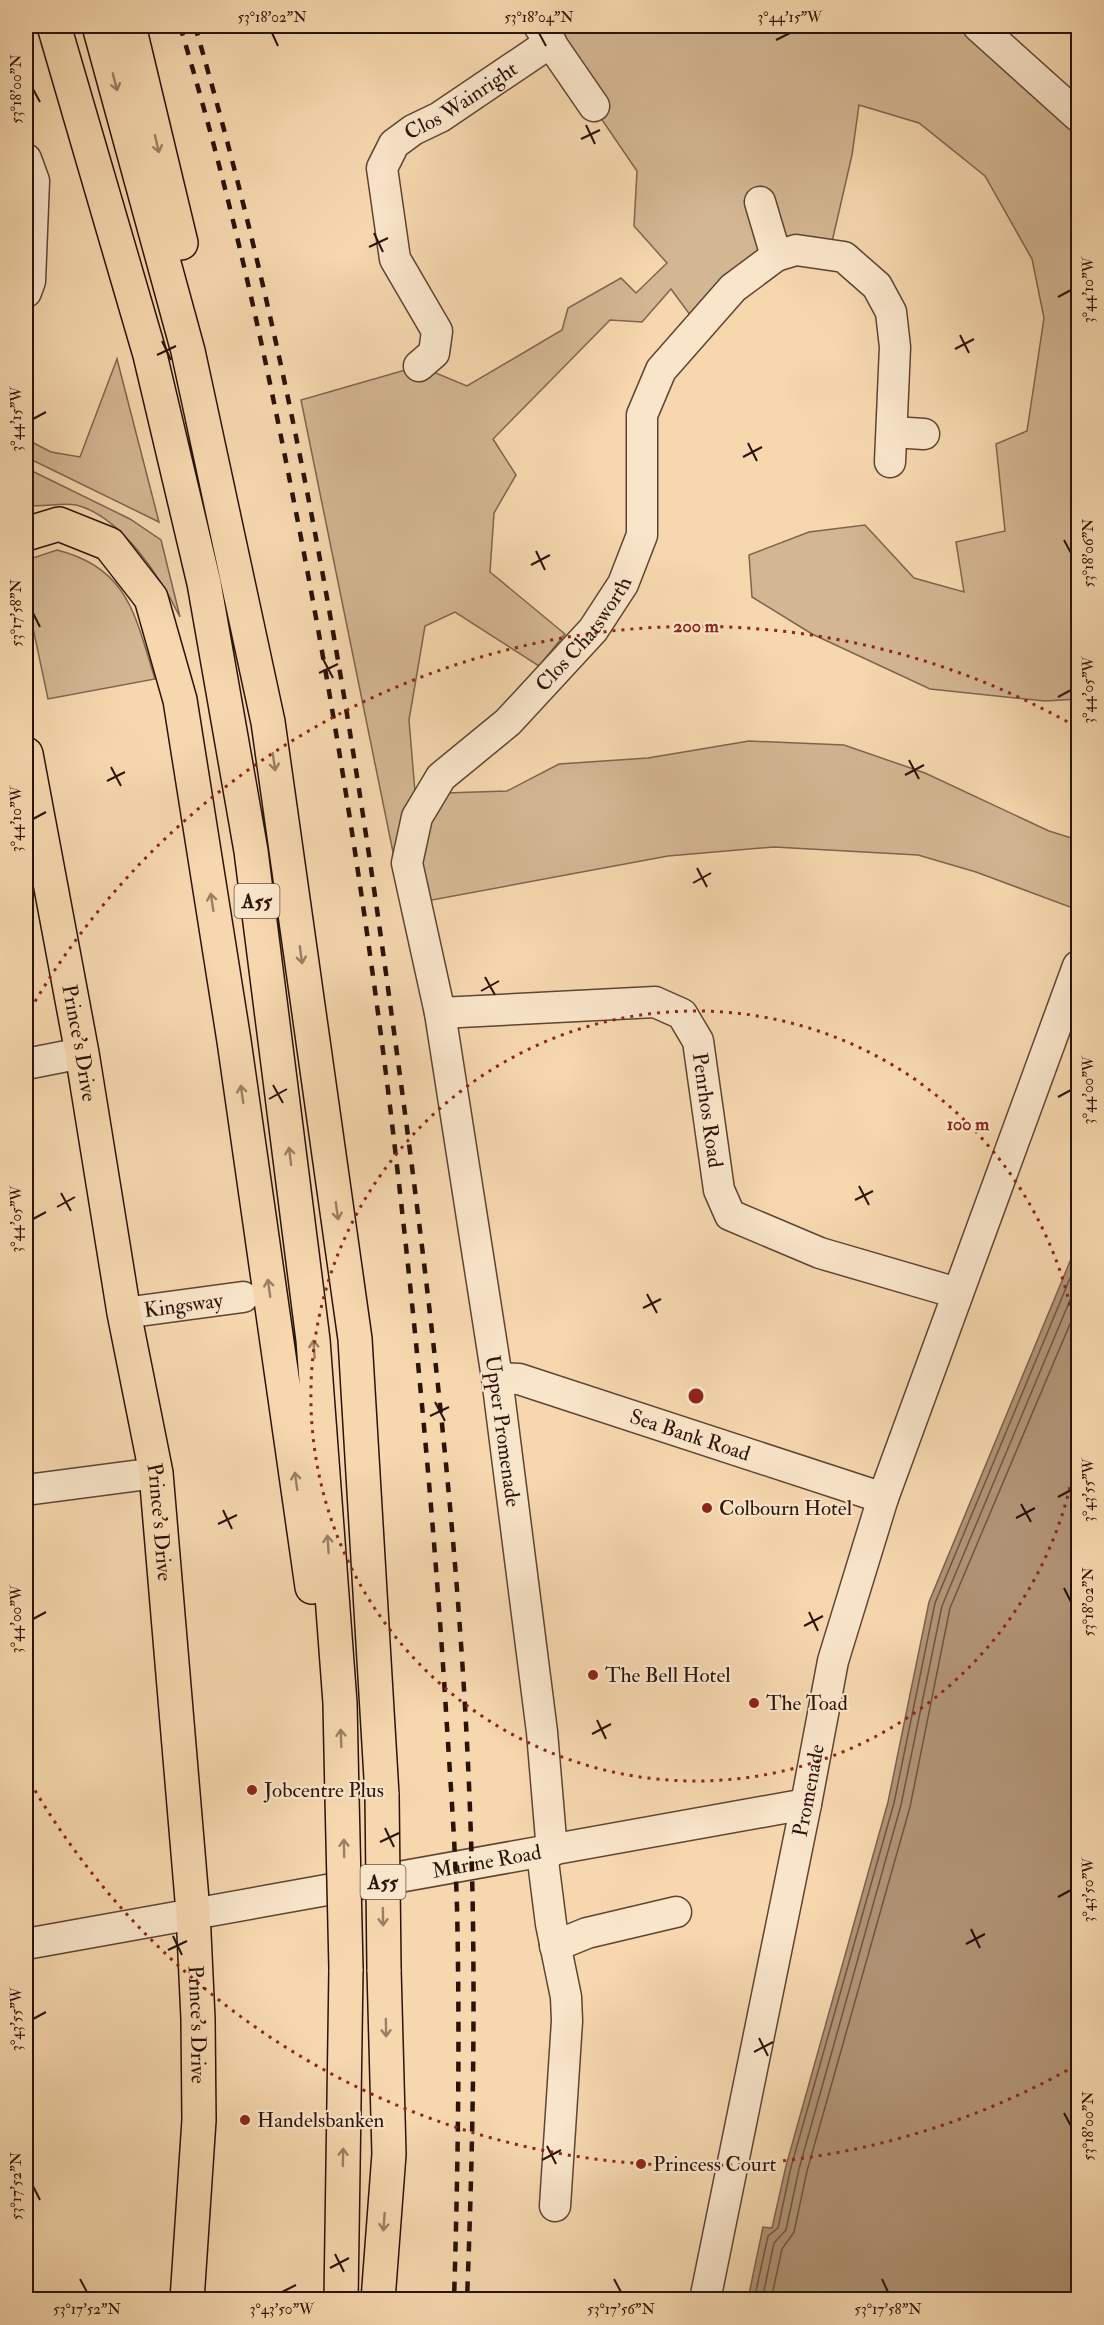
<svg xmlns="http://www.w3.org/2000/svg" width="1104" height="2325" viewBox="0 0 1104 2325" font-family="'IM FELL Double Pica',serif">
  <rect width="100%" height="100%" fill="#f6d7ae"/>
  <filter id="stains"><feTurbulence type="fractalNoise" baseFrequency=".00333" numOctaves="4"/><feColorMatrix values="0 0 0 0 .2 0 0 0 0 .09 0 0 0 0 .02 0 0 0 .5 -.17"/></filter>
  <radialGradient id="worn" r=".72"><stop offset=".6" stop-color="#630" stop-opacity="0"/><stop offset="1" stop-color="#630" stop-opacity=".3"/></radialGradient>
  <path fill="#d3b692" stroke="#7f644e" stroke-width="1.5" d="M538,26H978L1078,116V699L1045,701L930,689L812,634L752,597L749,555L809,532L865,525L914,578L964,592L956,542L1005,531L996,444L1027,431L1044,318L1032,259L985,176L919,123L859,105L852,155L829,255L776,256L699,327L671,289L642,322L610,320L493,439L516,475L494,513L490,572L565,634L539,666L455,612L425,626L409,720L417,816L445,793L507,791L559,764L648,758L749,741L844,745L925,773L1049,831L1078,840V910L976,872L918,855L774,847L668,856L416,903L395,862L301,400L419,366L467,386L562,330L568,308L621,278L636,293L667,263L634,226L637,171Z
    M117,359L159,522L26,457V439L51,452L80,457Z
    M26,468L130,519L161,540L180,617C161,578 121,516 76,505C60,502 42,508 26,505Z
    M57,550C129,568 135,616 155,679L48,699L33,628V558Z"/>
  <path fill="#b19476" stroke="#7b604b" stroke-width="1.5" d="M1078,1242V2299H748L763,2227L772,2228L786,2166L888,1802L929,1602Z"/>
  <g fill="none" stroke-linecap="round" stroke-linejoin="round">
    <path stroke="#6e5440" stroke-width="1.5" d="M754,2300L768,2236L778,2228L791,2167L894,1803L935,1603L1078,1259
      M762,2300L774,2243L786,2230L799,2169L901,1805L942,1606L1078,1281
      M771,2300L782,2249L794,2232L807,2171L910,1807L950,1608L1078,1305"/>
    <g stroke="#5e4433" stroke-width="33">
      <g id="minor">
        <path d="M539,26L594,106"/>
        <path d="M978,26L1078,116"/>
        <path d="M26,159L34,181L30,281L26,292"/>
        <path d="M760,202L776,256"/>
        <path id="s1" d="M419,366L434,353L437,331L395,259L382,168L394,144L413,130L440,117L551,42"/>
        <path d="M893,432L924,434"/>
        <path id="s2" d="M440,1013L655,1002L682,1014L698,1041L719,1190L730,1215L820,1253L957,1293"/>
        <path d="M26,1064L82,1053"/>
        <path id="s3" d="M124,1313L243,1297"/>
        <path id="s4" d="M497,1378L519,1379L883,1498"/>
        <path d="M26,1490L156,1473"/>
        <path id="s5" d="M552,1851L542,1732L497,1378L440,1013L407,863L417,817L441,777L508,722L593,630L623,584L642,535V415L661,370L733,288L776,256L796,250L844,257L877,286L891,312L895,347L890,462"/>
        <path d="M542,1853L551,1924L566,1997L567,2021L555,2206"/>
        <path id="s6" d="M26,1944L806,1804"/>
        <path d="M555,1946L587,1933L676,1912"/>
        <path id="s7" d="M705,2300L806,1804L833,1661L883,1498L1078,966"/>
      </g>
    </g>
    <g stroke="#2b130a" stroke-width="36">
      <g id="major">
        <path id="s8" d="M26,754L82,1053L124,1313L156,1473L193,1912L198,2019L199,2120L187,2300"/>
      </g>
    </g>
    <g stroke="#2b130a" stroke-width="36">
      <path id="highway" d="M54,26L150,355L204,583L251,851L313,1340L340,1703L342,1797
        M99,26L188,351L268,722L355,1339L382,1795
        M129,26L181,243
        M26,534L59,524L109,544L151,598L180,700L234,1041L312,1587
        M341,2300L346,1969
        M378,2300L389,2154L384,1969"/>
    </g>
    <use href="#minor" stroke="#f9e5ca" stroke-width="30"/>
    <use href="#major" stroke="#f6d7ae" stroke-width="33"/>
    <use href="#highway" stroke="#f6d7ae" stroke-width="33"/>
    <path stroke="#2b130a" stroke-width="4.5" stroke-dasharray="10 10" stroke-linecap="butt" d="M180,26C227,181 262,338 293,497C332,693 363,891 388,1090C413,1296 433,1503 446,1711C450,1776 455,1841 457,1907C460,2038 458,2169 454,2300
      M195,26C289,347 346,678 391,1010C429,1285 462,1560 471,1838C476,1991 473,2146 467,2300"/>
    <g stroke="#2b130a" stroke-width="36" stroke-linecap="butt">
      <path id="highway-bridge" d="M382,1795L384,1969
        M342,1797L346,1969"/>
    </g>
    <use href="#highway-bridge" stroke="#f6d7ae" stroke-width="33"/>
  </g>
  <defs><path id="oneway-shaft" d="M-6 0H5M1.5-3L5.5 0L1.5 3" fill="none" stroke-width="1.6" stroke-linecap="round" stroke-linejoin="round" transform="scale(1.5)"/></defs>
  <g stroke="#9b7f64">
    <use href="#oneway-shaft" transform="translate(115 82) rotate(75)"/>
    <use href="#oneway-shaft" transform="translate(157 144) rotate(77)"/>
    <use href="#oneway-shaft" transform="translate(274 762) rotate(82)"/>
    <use href="#oneway-shaft" transform="translate(212 902) rotate(-99)"/>
    <use href="#oneway-shaft" transform="translate(301 955) rotate(82)"/>
    <use href="#oneway-shaft" transform="translate(242 1094) rotate(-98)"/>
    <use href="#oneway-shaft" transform="translate(290 1156) rotate(-97)"/>
    <use href="#oneway-shaft" transform="translate(337 1211) rotate(82)"/>
    <use href="#oneway-shaft" transform="translate(269 1288) rotate(-98)"/>
    <use href="#oneway-shaft" transform="translate(314 1349) rotate(-94)"/>
    <use href="#oneway-shaft" transform="translate(296 1481) rotate(-98)"/>
    <use href="#oneway-shaft" transform="translate(328 1544) rotate(-94)"/>
    <use href="#oneway-shaft" transform="translate(341 1738) rotate(-92)"/>
    <use href="#oneway-shaft" transform="translate(344 1848) rotate(-91)"/>
    <use href="#oneway-shaft" transform="translate(383 1917) rotate(89)"/>
    <use href="#oneway-shaft" transform="translate(386 2028) rotate(89)"/>
    <use href="#oneway-shaft" transform="translate(343 2157) rotate(-89)"/>
    <use href="#oneway-shaft" transform="translate(384 2222) rotate(94)"/>
  </g>
  <path fill="none" stroke="#2b130a" stroke-width="2" d="M272,33L278,46M539,33L546,46M776,40L790,33M33,89L40,102M586,125L595,144M581,139L600,130M374,233L383,252M369,247L388,238M1058,297L1071,290M960,335L969,353M162,341L171,360M955,349L974,339M157,355L176,346M33,419L46,412M748,443L757,461M743,457L762,447M1064,540L1071,553M536,551L545,570M531,565L550,555M33,613L40,627M323,659L333,678M319,673L338,664M1058,697L1071,690M909,760L919,779M111,767L121,786M905,775L924,765M107,781L125,772M33,819L46,812M697,868L707,887M693,883L711,873M485,977L495,995M481,991L499,981M273,1085L283,1103M1058,1097L1071,1090M269,1099L287,1089M859,1186L869,1205M61,1193L71,1211M855,1200L873,1191M57,1207L75,1197M33,1219L46,1212M647,1294L657,1313M643,1308L661,1299M435,1402L445,1421M430,1416L449,1407M1058,1497L1071,1490M1021,1504L1031,1522M223,1510L232,1529M1016,1518L1035,1508M218,1524L237,1515M1064,1588L1071,1602M809,1612L818,1631M33,1619L46,1612M804,1626L823,1616M597,1720L606,1739M592,1734L611,1724M385,1828L394,1847M380,1842L399,1833M1058,1897L1071,1890M971,1929L980,1948M173,1936L182,1955M966,1944L985,1934M168,1950L187,1941M33,2019L46,2012M759,2038L768,2056M754,2052L773,2042M1064,2113L1071,2126M547,2146L556,2164M542,2160L561,2150M33,2186L40,2200M335,2254L344,2272M330,2268L349,2258M80,2279L87,2292M614,2279L621,2292M882,2279L888,2292M282,2292L296,2285"/>
  <g fill="none" stroke="#8f2418" stroke-width="3" stroke-dasharray="3 6">
    <path d="M1078 1443A385 385 0 1 1 1078 1349"/>
    <path d="M1075 2066A770 770 0 0 1 26 1775M26 1017A770 770 0 0 1 1075 726"/>
  </g>
  <g fill="#8f2418" stroke="#f9e5ca" stroke-width="2">
    <circle cx="707" cy="1508" r="6"/>
    <circle cx="593" cy="1675" r="6"/>
    <circle cx="754" cy="1703" r="6"/>
    <circle cx="252" cy="1790" r="6"/>
    <circle cx="245" cy="2120" r="6"/>
    <circle cx="641" cy="2164" r="6"/>
  </g>
  <g text-anchor="middle" stroke-width="4.5" stroke-linejoin="round" paint-order="stroke">
    <g fill="#f9e5ca" stroke="#695244" stroke-width="1.5">
      <rect x="234.5" y="884" width="45" height="34" rx="4.5"/>
      <rect x="360.5" y="1865" width="45" height="34" rx="4.5"/>
    </g>
    <g font-size="20" font-weight="bold" fill="#2b130a">
      <text x="257" y="908">A55</text>
      <text x="383" y="1889">A55</text>
    </g>
    <g font-size="21" fill="#2b130a" stroke="#f9e5ca">
      <text dy="7" stroke="none"><textPath href="#s1" startOffset="324">Clos Wainright</textPath></text>
      <text dy="7" stroke="none"><textPath href="#s5" startOffset="1296">Clos Chatsworth</textPath></text>
      <text dy="7" stroke="none"><textPath href="#s8" startOffset="294">Prince's Drive</textPath></text>
      <text dy="7" stroke="none"><textPath href="#s2" startOffset="346">Penrhos Road</textPath></text>
      <text dy="7" stroke="none"><textPath href="#s3" startOffset="60">Kingsway</textPath></text>
      <text transform="translate(503 1431) rotate(82)" y="7">Upper Promenade</text>
      <text dy="7" stroke="none"><textPath href="#s4" startOffset="202">Sea Bank Road</textPath></text>
      <text dy="7" stroke="none"><textPath href="#s8" startOffset="780">Prince's Drive</textPath></text>
      <text dy="7" stroke="none"><textPath href="#s7" startOffset="520">Promenade</textPath></text>
      <text dy="7" stroke="none"><textPath href="#s6" startOffset="468">Marine Road</textPath></text>
      <text dy="7" stroke="none"><textPath href="#s8" startOffset="1284">Prince's Drive</textPath></text>
    </g>
    <g font-size="21" fill="#2b130a" stroke="#f9e5ca" text-anchor="start">
      <text x="719" y="1515">Colbourn Hotel</text>
      <text x="605" y="1682">The Bell Hotel</text>
      <text x="766" y="1710">The Toad</text>
      <text x="264" y="1797">Jobcentre Plus</text>
      <text x="257" y="2127">Handelsbanken</text>
      <text x="653" y="2171">Princess Court</text>
    </g>
  </g>
  <circle cx="696" cy="1396" r="9" fill="#8f2418" stroke="#f9e5ca" stroke-width="3"/>
  <g font-size="18" text-anchor="middle" font-weight="bold" fill="#8f2418" stroke="#f9e5ca" stroke-width="4.5" stroke-linejoin="round" paint-order="stroke">
    <text x="696" y="632">200 m</text>
    <text x="968" y="1130">100 m</text>
  </g>
  <rect width="1104" height="2325" fill="none" stroke="#f6d7ae" stroke-width="66"/>
  <rect x="33" y="33" width="1038" height="2259" fill="none" stroke="#2b130a" stroke-width="2"/>
  <g font-size="15" text-anchor="middle" fill="#2b130a">
    <text x="272" y="22">53°18'02"N</text>
    <text x="539" y="22">53°18'04"N</text>
    <text x="790" y="22">3°44'15"W</text>
    <text transform="translate(16 89) rotate(-90)" y="5">53°18'00"N</text>
    <text transform="translate(1088 290) rotate(-90)" y="5">3°44'10"W</text>
    <text transform="translate(16 419) rotate(-90)" y="5">3°44'15"W</text>
    <text transform="translate(1088 553) rotate(-90)" y="5">53°18'06"N</text>
    <text transform="translate(16 613) rotate(-90)" y="5">53°17'58"N</text>
    <text transform="translate(1088 690) rotate(-90)" y="5">3°44'05"W</text>
    <text transform="translate(16 819) rotate(-90)" y="5">3°44'10"W</text>
    <text transform="translate(1088 1090) rotate(-90)" y="5">3°44'00"W</text>
    <text transform="translate(16 1219) rotate(-90)" y="5">3°44'05"W</text>
    <text transform="translate(1088 1490) rotate(-90)" y="5">3°43'55"W</text>
    <text transform="translate(1088 1602) rotate(-90)" y="5">53°18'02"N</text>
    <text transform="translate(16 1619) rotate(-90)" y="5">3°44'00"W</text>
    <text transform="translate(1088 1890) rotate(-90)" y="5">3°43'50"W</text>
    <text transform="translate(16 2019) rotate(-90)" y="5">3°43'55"W</text>
    <text transform="translate(1088 2126) rotate(-90)" y="5">53°18'00"N</text>
    <text transform="translate(16 2186) rotate(-90)" y="5">53°17'52"N</text>
    <text x="87" y="2314">53°17'52"N</text>
    <text x="282" y="2314">3°43'50"W</text>
    <text x="621" y="2314">53°17'56"N</text>
    <text x="888" y="2314">53°17'58"N</text>
  </g>
  <rect width="100%" height="100%" filter="url(#stains)"/>
  <rect width="100%" height="100%" fill="url(#worn)"/>
</svg>
